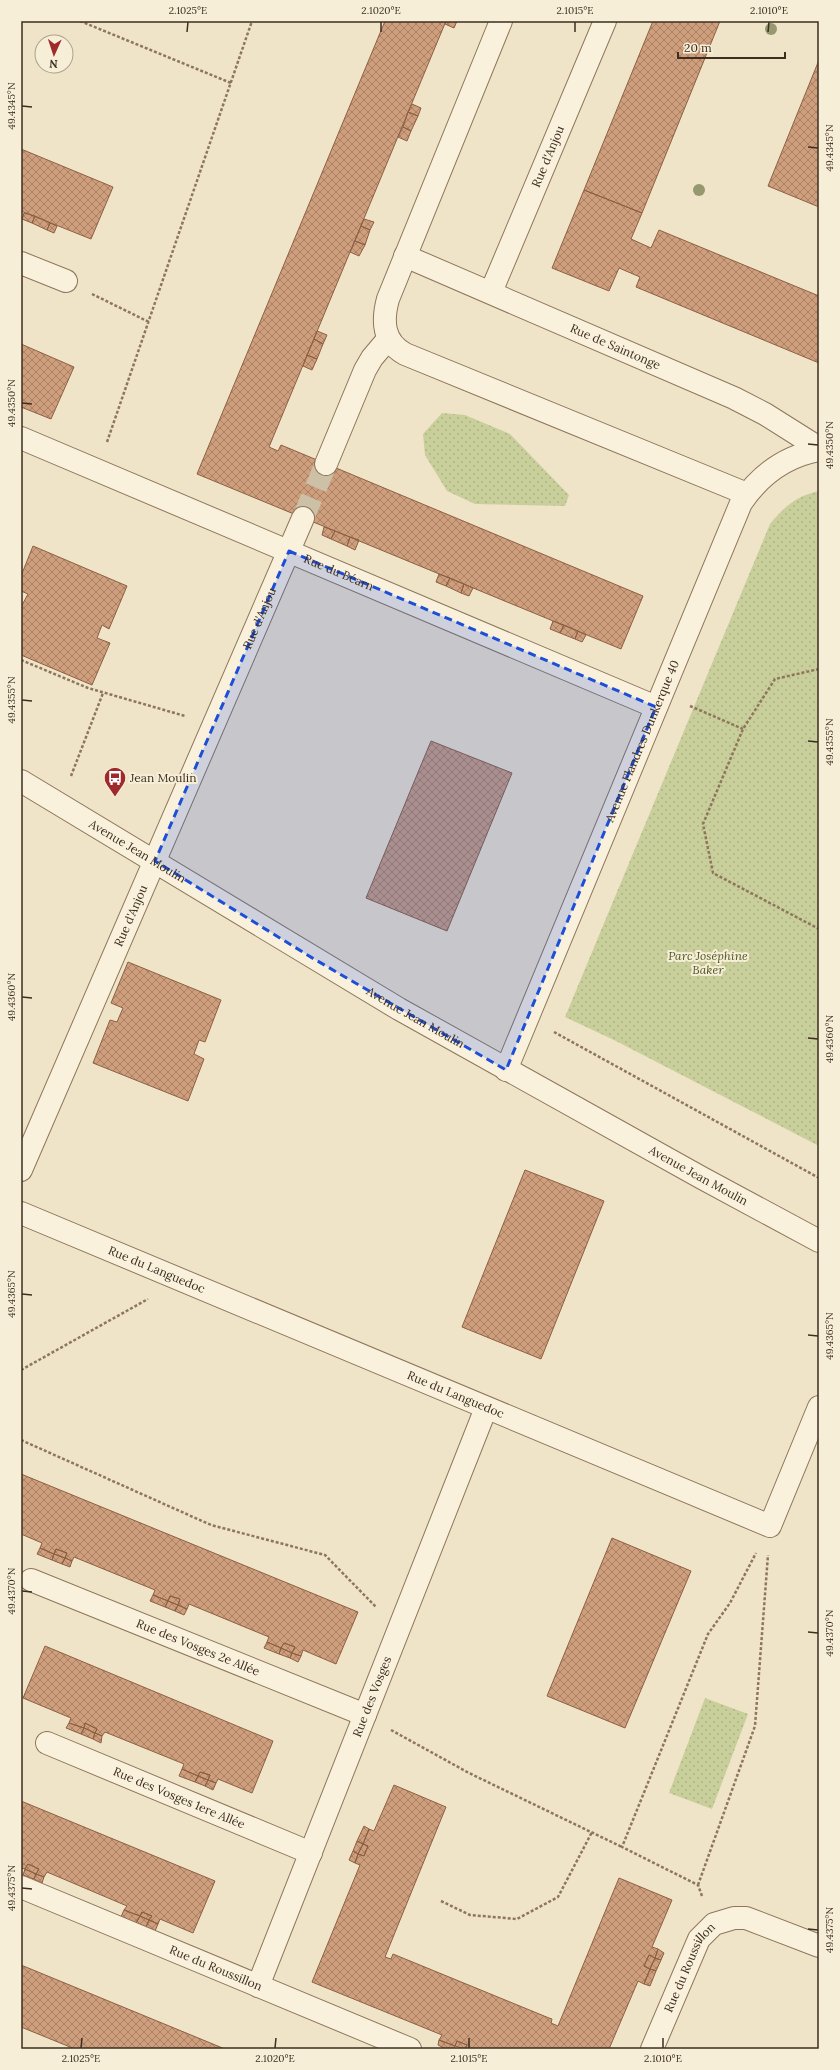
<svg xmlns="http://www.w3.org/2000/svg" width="840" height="2070" viewBox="0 0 840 2070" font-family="Lora,serif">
  <defs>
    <pattern id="park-dots" width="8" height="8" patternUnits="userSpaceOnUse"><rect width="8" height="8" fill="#c9cf9b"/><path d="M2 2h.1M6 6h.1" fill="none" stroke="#aeb285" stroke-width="1.8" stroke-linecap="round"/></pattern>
    <pattern id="building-cross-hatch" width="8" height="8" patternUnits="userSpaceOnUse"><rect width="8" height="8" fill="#cf9f7d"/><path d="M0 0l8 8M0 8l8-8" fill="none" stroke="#a98266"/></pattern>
  </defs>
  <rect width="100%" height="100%" fill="#f0e4c8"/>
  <path fill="url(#park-dots)" d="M442,413L465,415L510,434L569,495L565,506L475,504L447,491L425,455L423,434Z
    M819,491V1146L616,1041L565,1017L770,524C784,507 796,496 819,491Z
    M705,1698L748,1714L712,1809L669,1793Z"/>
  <path fill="url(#building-cross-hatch)" stroke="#8d5f41" d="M385,21H446L269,447L278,451L281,445L643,596L621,649L197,474Z
    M446,21H457L454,28L445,24Z
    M653,21H720L642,213L584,190Z
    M819,60V207L768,186Z
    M412,104L421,108L418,116L408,112Z
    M408,112L418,116L411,131L403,127Z
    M403,127L411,131L407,141L398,137Z
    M21,149L113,187L91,239L21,211Z
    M584,190L642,213L631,239L651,248L659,230L819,296V363L636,287L640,277L619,268L609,291L552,268Z
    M24,213L35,216L32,223L22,219Z
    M35,216L50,223L47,230L32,223Z
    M364,219L374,222L370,230L361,226Z
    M50,223L57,226L54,233L47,230Z
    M361,226L370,230L365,245L355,241Z
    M355,241L365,245L359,256L350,252Z
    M317,331L327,335L323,344L314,339Z
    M314,339L323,344L317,359L307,355Z
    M21,344L74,367L51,419L21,407Z
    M307,355L317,359L312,370L303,366Z
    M324,527L335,531L331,539L322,535Z
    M335,531L350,537L347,546L331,539Z
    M350,537L359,540L355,550L347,546Z
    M33,546L127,586L109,629L102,625L97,638L110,643L92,685L21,655V607L28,594L21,591V576Z
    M439,574L450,578L446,586L436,582Z
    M450,578L464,584L461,593L446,586Z
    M464,584L473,588L469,596L461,593Z
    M553,621L564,625L560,633L550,629Z
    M564,625L578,631L575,639L560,633Z
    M578,631L586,635L582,642L575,639Z
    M431,741L512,773L447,931L366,898Z
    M128,962L221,1000L205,1042L199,1040L194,1054L204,1059L188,1101L93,1063L110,1020L117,1022L123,1008L111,1003Z
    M525,1170L604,1201L541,1359L462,1327Z
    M21,1474L358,1612L336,1664L303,1650L301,1656L292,1653L295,1647L284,1643L281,1648L267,1642L269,1637L189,1604L187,1609L178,1605L180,1599L170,1596L168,1601L153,1595L155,1590L74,1557L72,1561L65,1558L67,1553L56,1549L54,1554L40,1548L42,1543L21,1534Z
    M612,1538L691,1571L625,1728L547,1696Z
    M40,1548L54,1554L52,1560L37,1554Z
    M56,1549L67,1553L65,1558L54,1554Z
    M54,1554L65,1558L62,1564L52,1560Z
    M65,1558L72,1561L70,1567L62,1564Z
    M153,1595L168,1601L165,1607L150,1601Z
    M170,1596L180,1599L178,1605L168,1601Z
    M168,1601L178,1605L175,1611L165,1607Z
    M178,1605L187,1609L184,1615L175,1611Z
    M267,1642L281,1648L279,1654L264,1648Z
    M284,1643L295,1647L292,1653L281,1648Z
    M45,1646L273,1741L252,1793L218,1779L216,1783L208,1780L210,1775L200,1772L198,1776L182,1769L184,1764L105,1732L102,1736L95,1733L97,1729L85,1723L84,1728L69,1723L71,1718L23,1698Z
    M281,1648L292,1653L290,1658L279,1654Z
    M292,1653L301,1656L298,1662L290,1658Z
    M69,1723L84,1728L81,1734L66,1728Z
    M85,1723L97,1729L95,1733L84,1728Z
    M84,1728L95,1733L93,1739L81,1734Z
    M95,1733L102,1736L101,1743L93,1739Z
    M182,1769L198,1776L195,1782L179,1776Z
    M200,1772L210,1775L208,1780L198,1776Z
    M198,1776L208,1780L205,1786L195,1782Z
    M208,1780L216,1783L213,1790L205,1786Z
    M394,1785L446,1807L385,1957L391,1959L393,1954L549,2018L552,2019L551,2023L558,2026L619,1878L672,1900L652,1947L658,1949L655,1958L649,1955L644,1966L650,1969L644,1984L638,1981L609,2049H465L467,2045L457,2041L455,2046L439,2040L442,2035L312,1982L360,1865L355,1863L358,1854L364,1856L368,1846L363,1844L369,1829L374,1831Z
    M21,1801L215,1881L193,1933L160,1919L158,1924L149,1920L152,1916L142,1912L140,1916L124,1910L127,1906L47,1872L44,1877L36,1874L39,1869L28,1864L25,1869L21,1868Z
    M364,1826L369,1829L363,1844L357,1841Z
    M357,1841L363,1844L358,1854L353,1851Z
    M363,1844L368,1846L364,1856L358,1854Z
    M353,1851L358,1854L355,1863L349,1860Z
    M28,1864L39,1869L36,1874L25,1869Z
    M25,1869L36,1874L34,1879L23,1875Z
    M36,1874L44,1877L42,1883L34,1879Z
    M124,1910L140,1916L136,1923L121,1917Z
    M142,1912L152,1916L149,1920L140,1916Z
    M140,1916L149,1920L146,1927L136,1923Z
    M149,1920L158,1924L155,1931L146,1927Z
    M658,1949L664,1953L661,1960L655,1958Z
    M649,1955L655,1958L650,1969L644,1966Z
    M655,1958L661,1960L656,1971L650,1969Z
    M21,1965L225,2049H75L21,2027Z
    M650,1969L656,1971L650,1986L644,1984Z
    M439,2040L455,2046L453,2049H446L438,2045Z
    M457,2041L467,2045L465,2049L455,2046Z"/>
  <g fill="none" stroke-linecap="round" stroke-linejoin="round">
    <path stroke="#ccc0a6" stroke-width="22" stroke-dasharray="22 11" stroke-linecap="butt" d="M303,518L326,464"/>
    <g stroke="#8d765c" stroke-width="24">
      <g id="minor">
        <path d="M501,21L388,299C382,321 383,342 405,354L747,494"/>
        <path id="s1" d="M405,256L734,398L765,414L819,448"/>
        <path d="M21,263L66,281"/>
        <path id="s2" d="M491,292L605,21"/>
        <path id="s3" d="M21,438L656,707"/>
        <path d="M326,464L365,370L372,358L388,339"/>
        <path id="s4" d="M21,781L399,1009L702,1178L819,1241"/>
        <path id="s5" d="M506,1070L741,503C760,475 786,456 819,450"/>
        <path id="s6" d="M21,1170L303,518"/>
        <path id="s7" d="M21,1213L770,1526L819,1407"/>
        <path id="s8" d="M31,1580L365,1715"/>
        <path id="s9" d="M47,1743L311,1853"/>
        <path id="s10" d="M21,1887L410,2049"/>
        <path id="s11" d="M258,1986L486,1408"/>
        <path id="s12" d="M652,2049L699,1939L714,1924L734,1918H746L819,1946"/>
      </g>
    </g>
    <path stroke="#8d765c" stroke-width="2.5" stroke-dasharray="3 2" stroke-linecap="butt" d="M80,21L231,83
      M92,294L149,322
      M107,442L252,21
      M21,660L88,688L185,716
      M819,669L775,679L743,729L703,824L713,873L819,929
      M690,706L743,729
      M71,776L103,693
      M554,1032L819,1178
      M21,1370L148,1299
      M21,1440L211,1525L325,1555L376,1607
      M391,1730L469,1773L622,1847
      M698,1885L755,1726L768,1555
      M702,1896L698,1885L622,1847L708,1634L730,1603L756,1553
      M441,1901L470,1915L517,1919L558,1897L592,1832"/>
    <use href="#minor" stroke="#faf1dc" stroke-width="22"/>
  </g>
  <g fill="#96986f">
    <circle cx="771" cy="29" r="6"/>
    <circle cx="699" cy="190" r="6"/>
  </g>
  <path fill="#1d4ed8" fill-opacity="0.2" stroke="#1d4ed8" stroke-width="3" stroke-dasharray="8 5" stroke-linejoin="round" d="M289,551L656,707L506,1070L314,959L155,861Z"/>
  <path fill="none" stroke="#3d2e20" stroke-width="1.5" d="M187,32L188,22M381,32V22M575,32V22M768,32L769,22M22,106L32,107M808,147L818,148M22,403L32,404M808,444L818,445M22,700L32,701M808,741L818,742M22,997L32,998M808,1038L818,1039M22,1294L32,1295M808,1335L818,1336M22,1591L32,1592M808,1632L818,1633M22,1888L32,1889M808,1929L818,1930M81,2048L82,2038M275,2048L276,2038M469,2048V2038M663,2048V2038"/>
  <defs>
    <g id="bus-pin" transform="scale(1.15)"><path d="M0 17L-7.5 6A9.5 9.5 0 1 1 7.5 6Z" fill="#9e2a2b" stroke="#f7eed8"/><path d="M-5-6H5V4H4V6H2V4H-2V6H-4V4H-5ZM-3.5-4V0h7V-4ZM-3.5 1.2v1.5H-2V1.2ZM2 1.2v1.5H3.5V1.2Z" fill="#fff"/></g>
  </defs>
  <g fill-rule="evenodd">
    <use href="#bus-pin" x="115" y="778"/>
  </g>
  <g text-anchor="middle" stroke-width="4" stroke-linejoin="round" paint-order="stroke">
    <g font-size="12" fill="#3d2e20" stroke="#f7eed8">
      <text dy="4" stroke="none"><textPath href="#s2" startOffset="147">Rue d'Anjou</textPath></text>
      <text dy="4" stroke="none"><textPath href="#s1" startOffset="229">Rue de Saintonge</textPath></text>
      <text dy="4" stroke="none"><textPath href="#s3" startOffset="345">Rue du Béarn</textPath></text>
      <text dy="4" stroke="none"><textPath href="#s6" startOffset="601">Rue d'Anjou</textPath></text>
      <text dy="4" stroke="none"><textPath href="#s5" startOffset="356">Avenue Flandres Dunkerque 40</textPath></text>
      <text dy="4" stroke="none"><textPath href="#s4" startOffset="136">Avenue Jean Moulin</textPath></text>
      <text dy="4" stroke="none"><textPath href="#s6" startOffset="277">Rue d'Anjou</textPath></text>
      <text dy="4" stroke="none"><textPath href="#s4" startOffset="460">Avenue Jean Moulin</textPath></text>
      <text dy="4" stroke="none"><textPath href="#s4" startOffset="784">Avenue Jean Moulin</textPath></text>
      <text dy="4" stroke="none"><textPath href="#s7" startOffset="147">Rue du Languedoc</textPath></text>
      <text dy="4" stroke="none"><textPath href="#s7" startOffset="471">Rue du Languedoc</textPath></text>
      <text dy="4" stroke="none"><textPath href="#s8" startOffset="180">Rue des Vosges 2e Allée</textPath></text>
      <text dy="4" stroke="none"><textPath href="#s11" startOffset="311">Rue des Vosges</textPath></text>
      <text dy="4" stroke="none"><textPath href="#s9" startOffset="143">Rue des Vosges 1ere Allée</textPath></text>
      <text dy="4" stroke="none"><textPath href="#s10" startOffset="211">Rue du Roussillon</textPath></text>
      <text dy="4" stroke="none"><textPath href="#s12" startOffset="90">Rue du Roussillon</textPath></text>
    </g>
    <g font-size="12" fill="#3d2e20" stroke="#f7eed8" text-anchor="start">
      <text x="130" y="782">Jean Moulin</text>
    </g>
    <g font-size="12" font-style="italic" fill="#4d5a26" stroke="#f7eed8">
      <text x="708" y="960">Parc Joséphine<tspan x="708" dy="14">Baker</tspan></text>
    </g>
  </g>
  <rect width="840" height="2070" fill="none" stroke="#f7eed8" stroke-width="44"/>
  <g transform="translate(54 54) rotate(183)"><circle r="19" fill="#f7eed8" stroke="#ada18e"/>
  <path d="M0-3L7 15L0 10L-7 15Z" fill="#9e2a2b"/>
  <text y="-6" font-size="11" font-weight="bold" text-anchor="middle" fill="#3d2e20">N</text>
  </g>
  <path d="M678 52v6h107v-6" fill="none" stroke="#3d2e20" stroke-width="2"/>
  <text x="684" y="52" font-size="12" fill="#3d2e20" stroke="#f7eed8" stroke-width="3" paint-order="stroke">20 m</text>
  <rect x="22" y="22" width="796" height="2026" fill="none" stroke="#3d2e20" stroke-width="1.5"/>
  <g font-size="10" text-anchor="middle" fill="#3d2e20">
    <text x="188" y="14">2.1025°E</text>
    <text x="381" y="14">2.1020°E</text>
    <text x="575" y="14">2.1015°E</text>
    <text x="769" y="14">2.1010°E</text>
    <text transform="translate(11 106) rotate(-90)" y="4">49.4345°N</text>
    <text transform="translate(829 148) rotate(-90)" y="4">49.4345°N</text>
    <text transform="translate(11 403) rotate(-90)" y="4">49.4350°N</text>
    <text transform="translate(829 445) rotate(-90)" y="4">49.4350°N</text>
    <text transform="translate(11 700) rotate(-90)" y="4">49.4355°N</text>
    <text transform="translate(829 742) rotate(-90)" y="4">49.4355°N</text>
    <text transform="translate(11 997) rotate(-90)" y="4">49.4360°N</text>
    <text transform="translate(829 1039) rotate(-90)" y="4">49.4360°N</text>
    <text transform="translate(11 1294) rotate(-90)" y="4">49.4365°N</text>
    <text transform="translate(829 1336) rotate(-90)" y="4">49.4365°N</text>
    <text transform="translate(11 1591) rotate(-90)" y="4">49.4370°N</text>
    <text transform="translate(829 1633) rotate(-90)" y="4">49.4370°N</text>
    <text transform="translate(11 1888) rotate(-90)" y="4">49.4375°N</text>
    <text transform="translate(829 1930) rotate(-90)" y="4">49.4375°N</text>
    <text x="81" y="2062">2.1025°E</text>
    <text x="275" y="2062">2.1020°E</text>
    <text x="469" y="2062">2.1015°E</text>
    <text x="663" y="2062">2.1010°E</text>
  </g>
</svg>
